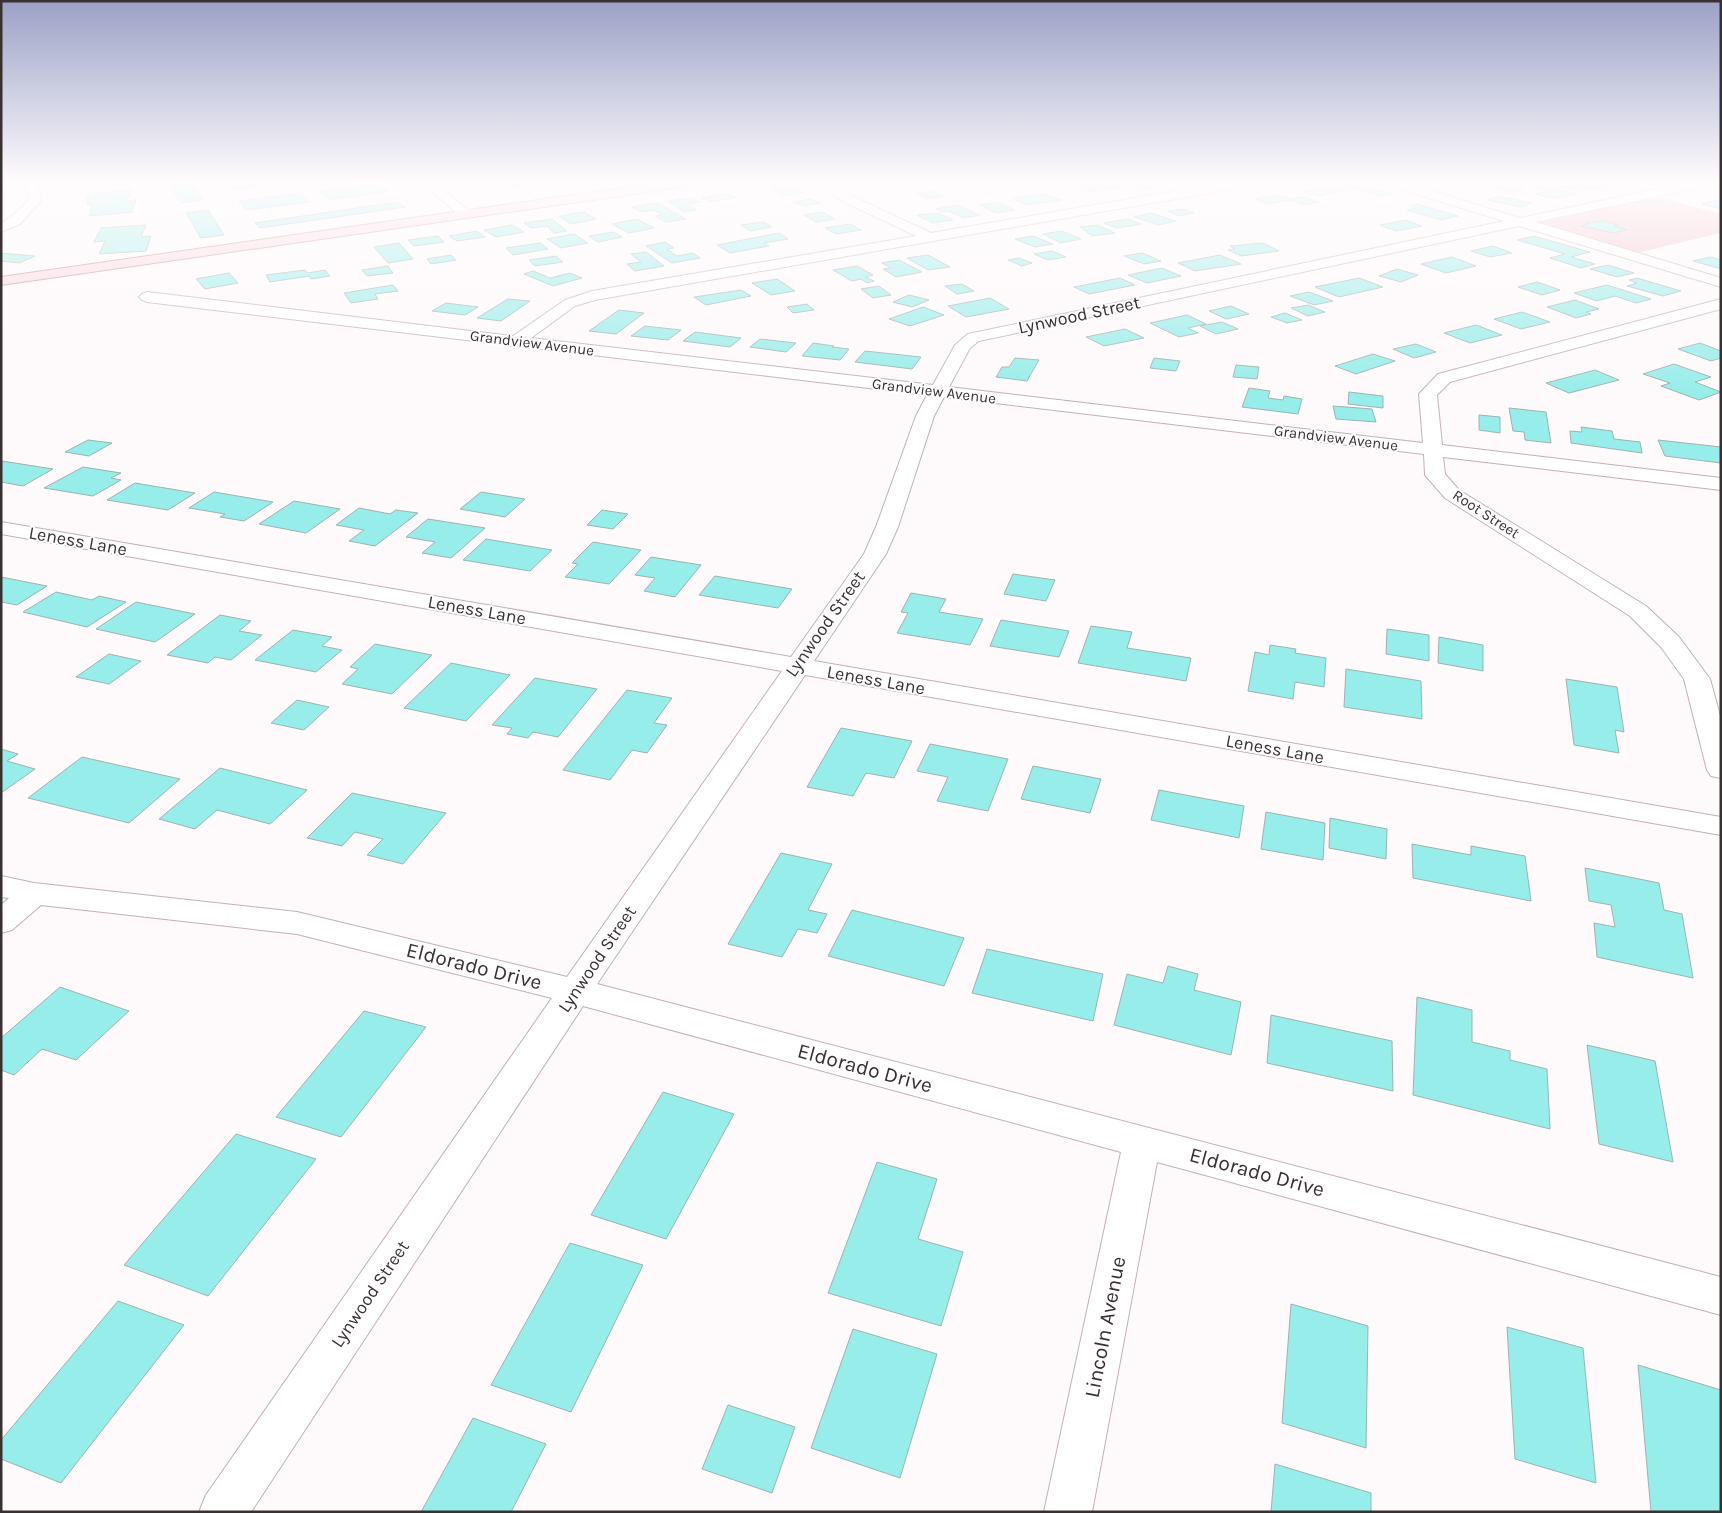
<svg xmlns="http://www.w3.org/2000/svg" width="1722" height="1513" viewBox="0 0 1722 1513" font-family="Karla,sans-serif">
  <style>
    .green { fill: #f1c1ca }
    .building { fill: #97ede9; stroke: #9cb3b2 }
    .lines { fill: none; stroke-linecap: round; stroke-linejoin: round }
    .minor-casing { stroke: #c5afb3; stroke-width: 2 }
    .major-casing { stroke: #b48a92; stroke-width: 2 }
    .minor { fill: #fff; fill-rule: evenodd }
    .major { fill: #fad6dd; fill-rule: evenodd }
    .labels { text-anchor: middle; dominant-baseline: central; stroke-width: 4; stroke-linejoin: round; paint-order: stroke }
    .far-street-label { font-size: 15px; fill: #383031; stroke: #fff }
    .street-label { font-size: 18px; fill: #383031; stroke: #fff }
    .near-street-label { font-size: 21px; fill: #383031; stroke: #fff }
  </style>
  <rect width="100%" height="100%" fill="#fef9fa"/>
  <polygon class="green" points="1656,197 1721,214 1721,233 1636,253 1538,223"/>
  <g class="building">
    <polygon points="168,183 190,183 202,200 181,203"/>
    <polygon points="228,183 289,183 233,190"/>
    <polygon points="378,183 388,191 329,200 319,191"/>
    <polygon points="508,183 548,183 514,188"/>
    <polygon points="1094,183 1114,183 1123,187 1091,192 1076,186"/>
    <polygon points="1128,183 1156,183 1163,185 1144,189"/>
    <polygon points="1345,183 1354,183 1392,194 1381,196 1338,185"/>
    <polygon points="1583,183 1599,183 1609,186 1580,191 1560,186"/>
    <polygon points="1328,185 1345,189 1321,196 1304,192"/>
    <polygon points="1508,185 1524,189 1512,192 1496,187"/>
    <polygon points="788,186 802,193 784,196 770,188"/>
    <polygon points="1548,186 1576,194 1552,198 1535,194 1548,191 1537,188"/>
    <polygon points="131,190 127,201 136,200 132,212 89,216 92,205 87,205 87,194"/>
    <polygon points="933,191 944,196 927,199 917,194"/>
    <polygon points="302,193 309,202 246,210 239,201"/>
    <polygon points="726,193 736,197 712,202 702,198"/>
    <polygon points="1044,194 1062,200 1027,205 1011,198"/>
    <polygon points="1279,195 1292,199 1304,197 1317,202 1304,205 1291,200 1268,204 1255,199"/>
    <polygon points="1499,196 1532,203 1521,207 1488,200"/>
    <polygon points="692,198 700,202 687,204 696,210 684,212 668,201"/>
    <polygon points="810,199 821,203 804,206 793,202"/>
    <polygon points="1721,199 1721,209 1702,204"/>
    <polygon points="398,202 405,207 260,228 255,223"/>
    <polygon points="997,202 1014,210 996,213 980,205"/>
    <polygon points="658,203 686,219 665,222 655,216 662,215 654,210 641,212 632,207"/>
    <polygon points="1417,204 1458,216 1441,220 1407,210 1416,208 1410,206"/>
    <polygon points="957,205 980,215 964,218 949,211 943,212 936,209"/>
    <polygon points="1184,209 1194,213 1178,216 1168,211"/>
    <polygon points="208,210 224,235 201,238 186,213"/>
    <polygon points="584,212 596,219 571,224 559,216"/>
    <polygon points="823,212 835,219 816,222 804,215"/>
    <polygon points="939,213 953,220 933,223 917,215"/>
    <polygon points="1151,213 1176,221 1159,225 1134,217"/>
    <polygon points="552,219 567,231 554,233 547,226 531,228 524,223"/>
    <polygon points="637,219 654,228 629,233 612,224"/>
    <polygon points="1128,219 1141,224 1117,228 1104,223"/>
    <polygon points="1406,220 1422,226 1396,231 1380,225"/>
    <polygon points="1603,221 1618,225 1614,226 1627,230 1613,233 1581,226 1589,224 1585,223"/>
    <polygon points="763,222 772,227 750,231 741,225"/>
    <polygon points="850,224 861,230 836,234 825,228"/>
    <polygon points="146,225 141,237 151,236 146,251 99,254 105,241 94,242 101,228"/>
    <polygon points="512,225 524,232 496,237 484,230"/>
    <polygon points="1098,225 1115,233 1092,236 1080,227"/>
    <polygon points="477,231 485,237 457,241 449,236"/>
    <polygon points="1062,231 1081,239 1061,243 1043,234"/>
    <polygon points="613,232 622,237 598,242 589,236"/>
    <polygon points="779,233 788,239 764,243 769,246 730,253 717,245"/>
    <polygon points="574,234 588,243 561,248 547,239"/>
    <polygon points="438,236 444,242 414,246 408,240"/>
    <polygon points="1033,236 1053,244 1035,247 1015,239"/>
    <polygon points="1534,236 1590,252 1571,257 1595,264 1581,268 1550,258 1565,254 1517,240"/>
    <polygon points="665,242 674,248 667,249 677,256 693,253 700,258 672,263 646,246"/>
    <polygon points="399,243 413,259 388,263 374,247"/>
    <polygon points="540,243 548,249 513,255 506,248"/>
    <polygon points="1263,243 1279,251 1241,256 1228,250 1235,249 1230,246"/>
    <polygon points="1493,246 1512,253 1490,257 1471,251"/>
    <polygon points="1052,251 1066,257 1048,260 1034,254"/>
    <polygon points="646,252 664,266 635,271 627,264 641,262 631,254"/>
    <polygon points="1,253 35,256 19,263 1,261"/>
    <polygon points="1142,253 1161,261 1144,264 1124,256"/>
    <polygon points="451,255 456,260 431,264 427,259"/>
    <polygon points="928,255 950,267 928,270 907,258"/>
    <polygon points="1220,255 1241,264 1195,271 1178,263"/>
    <polygon points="556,256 563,262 535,266 529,260"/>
    <polygon points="1452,257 1476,266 1446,273 1421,264"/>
    <polygon points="1710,257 1721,260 1721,269 1693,261"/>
    <polygon points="1019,258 1032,263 1022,266 1008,260"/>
    <polygon points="899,260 922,272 896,277 883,269 891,268 882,263"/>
    <polygon points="1608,265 1634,273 1617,277 1590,269"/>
    <polygon points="388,266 393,273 367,276 362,270"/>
    <polygon points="857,266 873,275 865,277 874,281 867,283 861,279 852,281 833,270"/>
    <polygon points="1162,268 1181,276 1147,283 1128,275"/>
    <polygon points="1397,269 1418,275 1401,282 1379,276"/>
    <polygon points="305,270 308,273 325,270 330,276 311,279 309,276 270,282 266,275"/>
    <polygon points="533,271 550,278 570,273 582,278 553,286 524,274"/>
    <polygon points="229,273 238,283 205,289 196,279"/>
    <polygon points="1120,278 1135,285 1089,294 1074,287"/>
    <polygon points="1359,278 1383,287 1339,297 1315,287"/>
    <polygon points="1637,278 1681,291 1663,296 1627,286 1637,283 1629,280"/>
    <polygon points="777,279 795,291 771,295 752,283"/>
    <polygon points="1537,282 1560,290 1542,295 1518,287"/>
    <polygon points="962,284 974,291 957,294 945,286"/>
    <polygon points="393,285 398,291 375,294 378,299 351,303 344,293"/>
    <polygon points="1607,285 1651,299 1636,303 1615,296 1597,301 1574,293"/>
    <polygon points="879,286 891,295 873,298 861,289"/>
    <polygon points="741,290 751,296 706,305 694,297"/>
    <polygon points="1309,292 1333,301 1314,305 1290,296"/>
    <polygon points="909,295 929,300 912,307 893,302"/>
    <polygon points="990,298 1009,309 966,317 948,306"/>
    <polygon points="508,299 530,301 501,321 477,318"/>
    <polygon points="1575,300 1599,309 1586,312 1591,314 1576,318 1547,307"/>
    <polygon points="446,303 478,307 465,315 432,311"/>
    <polygon points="807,304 814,310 793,313 787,307"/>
    <polygon points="1308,305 1325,312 1308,316 1291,308"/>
    <polygon points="1231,306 1249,314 1226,319 1209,311"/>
    <polygon points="923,307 944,315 910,326 889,319"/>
    <polygon points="619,310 644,313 616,334 589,331"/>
    <polygon points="1522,312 1550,322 1521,329 1494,319"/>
    <polygon points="1285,313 1302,320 1287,323 1271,317"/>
    <polygon points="1187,315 1206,324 1188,328 1198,333 1179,337 1150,323"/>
    <polygon points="1222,322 1238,329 1216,334 1200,326"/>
    <polygon points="1476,325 1502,335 1470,343 1444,333"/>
    <polygon points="645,326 681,330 668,340 631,336"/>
    <polygon points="1125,329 1144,338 1104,346 1086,337"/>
    <polygon points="695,332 741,338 730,347 683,341"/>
    <polygon points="760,339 796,343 786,352 750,347"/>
    <polygon points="813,343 834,346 832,347 849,349 840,360 802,356"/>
    <polygon points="1700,343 1721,351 1721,358 1711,361 1678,349"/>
    <polygon points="1416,344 1436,352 1414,358 1393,349"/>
    <polygon points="865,351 921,357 912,369 855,362"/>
    <polygon points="1373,354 1395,361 1356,374 1335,366"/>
    <polygon points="1015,358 1039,360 1027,381 996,377 1002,367 1009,367"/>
    <polygon points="1154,358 1180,361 1176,371 1150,368"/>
    <polygon points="1674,364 1711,377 1695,382 1721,392 1699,400 1661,386 1670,383 1643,374"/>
    <polygon points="1236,365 1259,367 1257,379 1233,377"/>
    <polygon points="1595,370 1619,380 1569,393 1546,383"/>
    <polygon points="1249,388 1270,391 1268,398 1283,400 1284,396 1302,399 1298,414 1242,407"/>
    <polygon points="1349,392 1383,396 1383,408 1348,404"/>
    <polygon points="1333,406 1372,409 1376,422 1336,419"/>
    <polygon points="1509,408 1546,412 1551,443 1525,440 1524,432 1513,431"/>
    <polygon points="1479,415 1500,417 1500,433 1479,430"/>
    <polygon points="1581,427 1612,431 1614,439 1640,442 1642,453 1571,443 1570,431 1582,432"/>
    <polygon points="88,440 112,443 89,456 65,452"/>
    <polygon points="1658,440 1721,447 1721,463 1665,456"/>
    <polygon points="2,461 53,469 23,486 1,482"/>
    <polygon points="83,467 121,473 111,478 121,480 93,496 44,488"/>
    <polygon points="135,483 195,493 168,510 107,500"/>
    <polygon points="214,492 273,502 244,521 220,517 225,514 189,508"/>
    <polygon points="481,492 525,499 505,517 460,509"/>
    <polygon points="294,501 340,509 306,533 259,524"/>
    <polygon points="359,508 390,514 396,510 418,513 375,546 349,541 364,530 336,525"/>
    <polygon points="602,510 628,514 613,529 587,525"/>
    <polygon points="428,519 485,528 451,558 422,553 435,542 406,537"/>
    <polygon points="486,539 552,550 530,571 463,560"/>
    <polygon points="593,542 641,550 609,584 565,577 578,564 572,563"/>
    <polygon points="651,557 701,565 675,597 644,591 655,578 635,575"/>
    <polygon points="1013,574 1055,580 1046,601 1004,594"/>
    <polygon points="715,576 792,589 778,608 699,595"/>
    <polygon points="1,577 47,586 17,605 1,602"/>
    <polygon points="56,592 92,600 99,596 126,602 87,627 23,612"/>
    <polygon points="911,593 946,599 939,612 983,619 970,645 897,633 908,613 901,612"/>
    <polygon points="136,602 195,614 155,642 96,629"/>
    <polygon points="220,615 251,621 239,631 262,635 231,660 215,657 208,663 167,655"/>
    <polygon points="1001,620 1069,631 1059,657 990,646"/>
    <polygon points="1091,626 1132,632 1127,648 1191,658 1186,681 1078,663"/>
    <polygon points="1387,629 1429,635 1429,661 1386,654"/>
    <polygon points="293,630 332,637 322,646 342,650 316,672 255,660"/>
    <polygon points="1439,637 1483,645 1483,671 1438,663"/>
    <polygon points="375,644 432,655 392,694 342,684 358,669 350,667"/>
    <polygon points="1270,645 1296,649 1295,653 1326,658 1324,687 1295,682 1293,699 1248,691 1255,652 1269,655"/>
    <polygon points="109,654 141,661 109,684 76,677"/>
    <polygon points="451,663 510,675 466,721 404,708"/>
    <polygon points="1346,669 1421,681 1422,719 1344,707"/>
    <polygon points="535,678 597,689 558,737 533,732 528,738 507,734 512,728 492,725"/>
    <polygon points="1566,679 1617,687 1624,732 1615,730 1619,753 1574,745"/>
    <polygon points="627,690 672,698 654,723 667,725 647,753 632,750 610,780 563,770"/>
    <polygon points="297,700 329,707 304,730 271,723"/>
    <polygon points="841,728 912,741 894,778 866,773 853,796 807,787"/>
    <polygon points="930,744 1008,759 988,811 937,801 948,777 917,771"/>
    <polygon points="1,749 18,754 7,761 35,769 1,793"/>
    <polygon points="82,757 180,779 129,823 28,798"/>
    <polygon points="1033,766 1101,779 1090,813 1021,799"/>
    <polygon points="220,768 307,790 270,824 217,810 195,829 159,819"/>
    <polygon points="1159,790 1244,806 1239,838 1151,820"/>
    <polygon points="352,793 446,813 403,864 367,855 383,839 355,832 342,846 307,838"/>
    <polygon points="1266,812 1325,823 1323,860 1261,849"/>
    <polygon points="1330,818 1387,829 1386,859 1329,848"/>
    <polygon points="1412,844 1471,855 1471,846 1525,856 1531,901 1413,878"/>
    <polygon points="781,853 832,864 808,910 827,914 817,933 798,929 782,957 728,944"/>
    <polygon points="1585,868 1659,883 1664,910 1682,914 1693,978 1597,957 1594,923 1615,927 1611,905 1589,901"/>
    <polygon points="852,910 964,938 944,986 828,956"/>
    <polygon points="987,949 1103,974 1093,1021 972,993"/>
    <polygon points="1168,966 1198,974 1194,990 1241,1002 1231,1055 1114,1025 1127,974 1163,983"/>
    <polygon points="60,987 129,1011 76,1060 42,1049 14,1075 1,1070 1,1038"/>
    <polygon points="1417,997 1472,1010 1472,1042 1510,1051 1510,1060 1547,1069 1550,1129 1413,1095"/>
    <polygon points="364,1011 426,1027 341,1137 276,1117"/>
    <polygon points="1271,1015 1392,1041 1393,1091 1267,1063"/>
    <polygon points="1587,1045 1655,1061 1673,1162 1599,1144"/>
    <polygon points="663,1092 734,1114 666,1239 591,1215"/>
    <polygon points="236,1134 316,1159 208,1296 124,1265"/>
    <polygon points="877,1162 937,1179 918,1239 963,1252 941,1326 828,1293"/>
    <polygon points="570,1243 643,1265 571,1412 491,1385"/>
    <polygon points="118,1301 184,1325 61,1483 1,1459 1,1440"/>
    <polygon points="1291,1304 1368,1326 1366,1448 1282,1423"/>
    <polygon points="1507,1327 1583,1348 1596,1483 1515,1459"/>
    <polygon points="853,1329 937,1354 900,1478 811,1448"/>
    <polygon points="1638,1365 1721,1390 1721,1512 1651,1512"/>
    <polygon points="728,1405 795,1427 772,1493 702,1469"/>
    <polygon points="473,1418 546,1444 511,1512 421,1512"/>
    <polygon points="1275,1464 1371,1493 1371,1512 1271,1512"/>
  </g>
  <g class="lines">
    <g class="minor-casing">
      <g id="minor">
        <polygon points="26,183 38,183 41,201 20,224 1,232 1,223 10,218 29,200"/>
        <polygon points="423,183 436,183 472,214 466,218 461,217"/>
        <polygon points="814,183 829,183 854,197 931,233 1222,183 1250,183 1244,187 595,300 575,306 531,338 933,385 955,345 968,334 1504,221 1389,186 1387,183 1406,183 1520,218 1685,183 1709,183 1703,187 1536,222 1721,278 1721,287 1519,226 979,341 970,348 949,387 1423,443 1419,394 1438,374 1721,299 1721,309 1450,382 1437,395 1442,445 1721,478 1721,490 1443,457 1445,474 1459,490 1646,606 1679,637 1710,679 1721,719 1721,778 1711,776 1707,770 1684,679 1661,647 1630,616 1445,498 1425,475 1424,454 944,397 934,416 898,527 886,554 814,661 1721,817 1721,835 805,675 597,984 1721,1277 1721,1315 1157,1162 1092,1512 1044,1512 1121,1152 583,1006 251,1512 199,1512 206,1495 552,998 297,934 41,905 12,930 1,933 1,905 9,898 1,897 1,876 34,883 297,912 567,977 782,671 1,534 1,522 791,657 864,554 876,527 916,416 927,395 147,302 142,300 139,297 142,294 147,292 513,336 565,300 592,291 916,236 846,203"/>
      </g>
    </g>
    <g class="major-casing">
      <polygon id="major" points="657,183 689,183 683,187 1,285 1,277"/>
    </g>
    <use href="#minor" class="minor"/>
    <use href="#major" class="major"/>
  </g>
  <linearGradient id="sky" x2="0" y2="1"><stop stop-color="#9ba1c6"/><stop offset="0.46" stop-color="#fffcfd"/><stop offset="1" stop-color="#fffcfd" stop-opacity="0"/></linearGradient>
  <rect width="1722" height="395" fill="url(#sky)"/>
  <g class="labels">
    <g class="far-street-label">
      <text transform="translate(532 343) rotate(7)">Grandview Avenue</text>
      <text transform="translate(934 391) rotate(7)">Grandview Avenue</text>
      <text transform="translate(1336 438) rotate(7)">Grandview Avenue</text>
      <text transform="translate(1486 514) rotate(33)">Root Street</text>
    </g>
    <g class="street-label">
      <text transform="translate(1079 315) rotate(-12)">Lynwood Street</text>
      <text transform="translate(78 541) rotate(10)">Leness Lane</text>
      <text transform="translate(477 610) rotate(10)">Leness Lane</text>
      <text transform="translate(825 624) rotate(-55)">Lynwood Street</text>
      <text transform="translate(876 680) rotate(10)">Leness Lane</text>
      <text transform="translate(1275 749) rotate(10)">Leness Lane</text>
      <text transform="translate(597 959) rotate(-56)">Lynwood Street</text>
      <text transform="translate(370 1294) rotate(-56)">Lynwood Street</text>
    </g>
    <g class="near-street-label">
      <text transform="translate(474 966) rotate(14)">Eldorado Drive</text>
      <text transform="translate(865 1068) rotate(15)">Eldorado Drive</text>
      <text transform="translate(1257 1172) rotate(15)">Eldorado Drive</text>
      <text transform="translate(1105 1327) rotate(-79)">Lincoln Avenue</text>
    </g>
  </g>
  <rect width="1722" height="1513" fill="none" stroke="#383031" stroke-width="5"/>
</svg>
